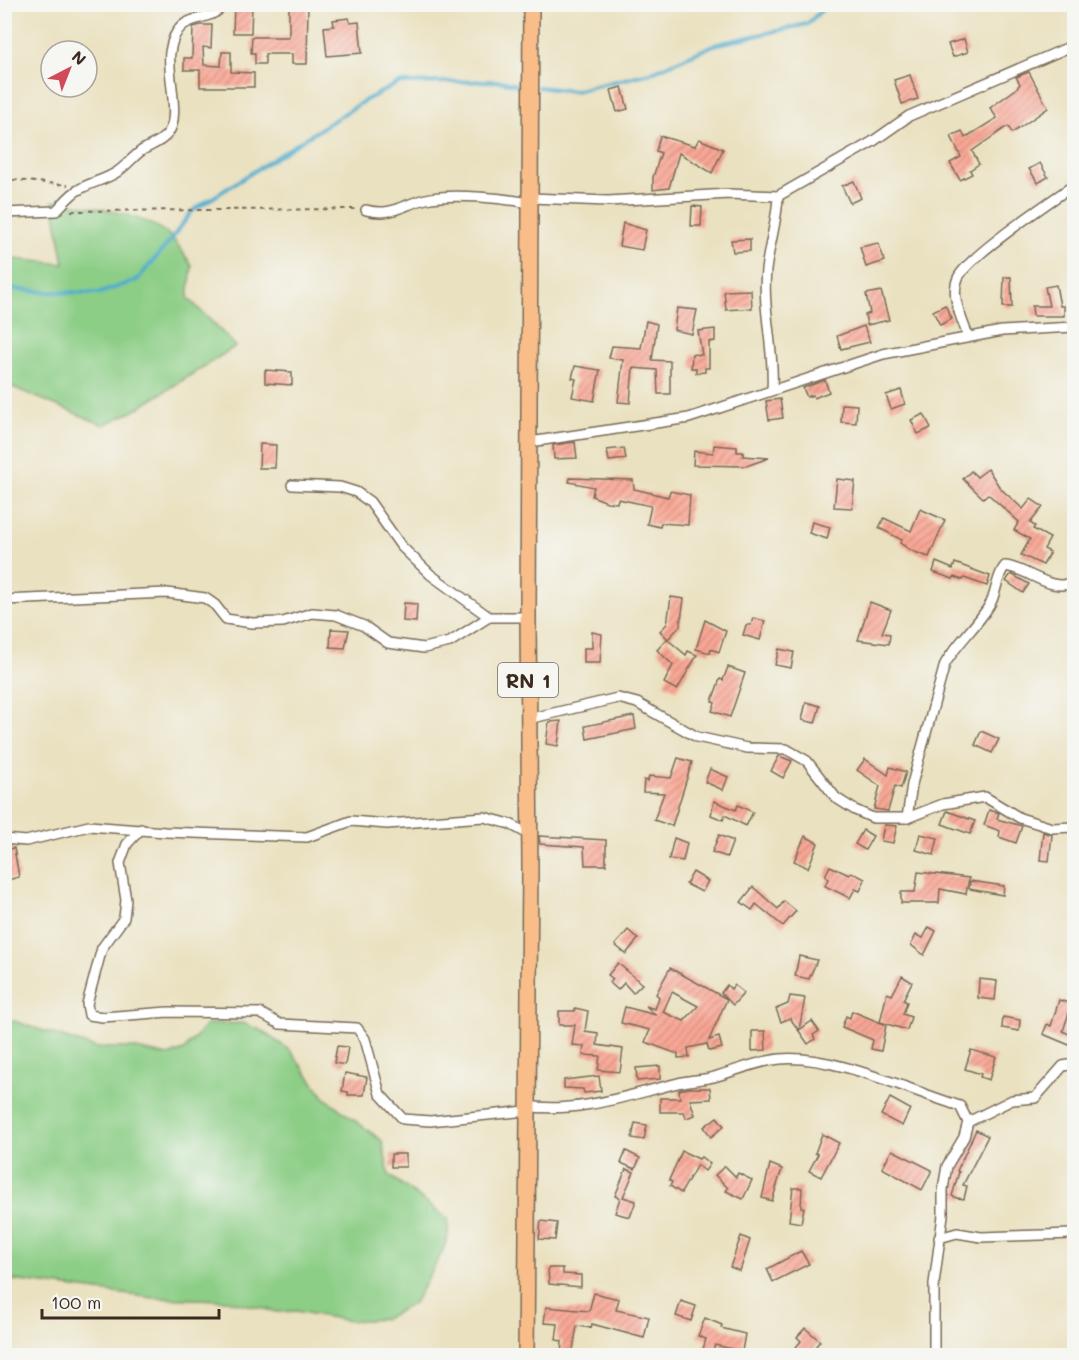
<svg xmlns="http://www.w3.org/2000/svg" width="1079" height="1360" viewBox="0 0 1079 1360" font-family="Mali,sans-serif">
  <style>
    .grass { fill: #8cce86; stroke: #647c52; stroke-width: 1.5 }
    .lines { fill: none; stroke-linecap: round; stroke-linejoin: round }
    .stream { stroke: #4eaccc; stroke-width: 4 }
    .building { fill: url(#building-hatch); fill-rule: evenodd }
    .street-casing { stroke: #786a57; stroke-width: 12 }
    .primary-casing { stroke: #786a57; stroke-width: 18 }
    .path { stroke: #786a57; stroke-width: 2; stroke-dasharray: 4.5 4.5; stroke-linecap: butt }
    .street { stroke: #fff; stroke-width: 9 }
    .primary { stroke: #f8bd89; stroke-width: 15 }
    .labels { text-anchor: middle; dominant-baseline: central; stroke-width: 4.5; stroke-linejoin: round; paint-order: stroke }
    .shield { fill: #f6f6f2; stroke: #73675e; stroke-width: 1.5 }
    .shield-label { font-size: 20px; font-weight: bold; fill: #3b2a1e }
  </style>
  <defs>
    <pattern id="building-hatch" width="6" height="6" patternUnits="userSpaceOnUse" patternTransform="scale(1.5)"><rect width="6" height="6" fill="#faa795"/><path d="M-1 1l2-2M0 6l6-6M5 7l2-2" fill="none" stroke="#cc8879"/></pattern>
  </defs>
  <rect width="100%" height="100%" fill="#f6f6f2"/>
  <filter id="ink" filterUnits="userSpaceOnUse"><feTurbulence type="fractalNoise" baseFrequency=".0167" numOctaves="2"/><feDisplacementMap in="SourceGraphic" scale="12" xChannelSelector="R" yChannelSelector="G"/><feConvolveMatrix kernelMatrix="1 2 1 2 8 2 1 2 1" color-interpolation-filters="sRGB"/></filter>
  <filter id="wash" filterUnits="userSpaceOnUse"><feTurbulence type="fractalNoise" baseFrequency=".008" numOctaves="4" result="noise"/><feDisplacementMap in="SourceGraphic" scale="24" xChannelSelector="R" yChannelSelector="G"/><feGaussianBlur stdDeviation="1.35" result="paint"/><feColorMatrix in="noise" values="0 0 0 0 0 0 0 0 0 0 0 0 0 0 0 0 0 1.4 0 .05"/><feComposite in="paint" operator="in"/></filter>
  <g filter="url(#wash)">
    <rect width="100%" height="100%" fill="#eae1c0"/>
    <g class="grass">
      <path d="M 53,201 C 85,205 151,214 173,239 C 180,247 186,257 192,266 L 188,298 L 236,346 L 134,411 L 103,425 L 5,384 L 5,258 L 64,264 Z"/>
      <polygon points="5,1018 96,1048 132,1048 168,1056 184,1050 207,1024 243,1023 260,1030 290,1050 324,1097 382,1141 389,1175 448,1219 448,1236 442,1253 414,1303 384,1319 350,1321 296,1311 278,1312 226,1300 154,1298 5,1279"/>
    </g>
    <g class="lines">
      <g class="stream">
        <polyline points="538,87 574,91 650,73 714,45 807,24 828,4"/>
        <polyline points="4,288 45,292 100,293 137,280 171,240 192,211 364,101 399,83 500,81 522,86"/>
      </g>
    </g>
    <g id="blocks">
      <g class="building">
        <polygon points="234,4 252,4 251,33 233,33"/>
        <polygon points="289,4 308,4 307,64 292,64 292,54 265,54 265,64 255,64 255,53 251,53 252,37 289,37"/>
        <polygon points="349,18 350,23 359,22 362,53 327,56 324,27 334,26 333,20"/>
        <polygon points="201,25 212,25 211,48 203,47 204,65 221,66 222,52 231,52 231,72 254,73 254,87 200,87 200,70 184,70 184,58 192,58 193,27"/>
        <polygon points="964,39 968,52 953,57 948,44"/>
        <polygon points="1029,72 1048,108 1012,133 1008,126 972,151 979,164 970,170 972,174 960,180 950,163 961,157 951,136 962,131 965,138 997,118 990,108 1016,89 1020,84 1016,77"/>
        <polygon points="910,75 918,99 902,104 894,80"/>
        <polygon points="622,87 628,109 617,112 611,90"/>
        <polygon points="660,136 695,146 699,139 723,149 712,173 679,153 669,188 653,190 653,177 661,153 656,151"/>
        <polygon points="1040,163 1048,177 1038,183 1029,169"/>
        <polygon points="854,181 861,198 850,203 842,186"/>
        <polygon points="692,206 702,207 701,226 691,226"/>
        <polygon points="623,223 646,230 642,250 619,246"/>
        <polygon points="750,239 750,251 733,252 731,240"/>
        <polygon points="878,243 885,261 866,267 860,247"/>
        <polygon points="1004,277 1011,277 1012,307 1003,307"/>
        <polygon points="1056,285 1060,306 1064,306 1064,316 1033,316 1032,306 1049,306 1045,287"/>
        <polygon points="751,290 752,308 726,310 724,291"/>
        <polygon points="881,291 889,320 867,325 865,315 870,313 866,294"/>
        <polygon points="945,305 952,319 940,325 933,311"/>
        <polygon points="677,308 697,310 692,334 674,330"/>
        <polygon points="646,321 657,324 652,360 670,361 670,394 658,394 657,370 633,368 630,403 618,402 623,360 609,358 612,346 641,348"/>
        <polygon points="864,326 870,342 841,349 837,336"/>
        <polygon points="715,329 715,341 709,342 709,368 705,368 705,372 696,373 696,368 691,368 692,354 702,355 698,331"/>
        <polygon points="575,366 600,370 594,401 572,397 576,379 572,378"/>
        <polygon points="265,370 292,372 292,385 265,383"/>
        <polygon points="825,380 829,392 814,398 813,395 807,397 803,388"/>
        <polygon points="901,390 905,404 891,409 886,395"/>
        <polygon points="780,399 783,418 769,420 766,401"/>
        <polygon points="842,404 857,405 856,423 841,422"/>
        <polygon points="924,414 931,428 918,434 911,420"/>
        <polygon points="575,442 577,458 554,459 553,445"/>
        <polygon points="260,444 276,445 275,468 259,468"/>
        <polygon points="714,445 737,447 737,452 743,452 743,456 769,458 746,466 693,465 694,451 713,453"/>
        <polygon points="624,448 626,459 609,461 607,450"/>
        <polygon points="988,469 1000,488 1023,509 1031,499 1043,507 1030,523 1035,526 1033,529 1050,538 1044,549 1050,552 1043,565 1021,555 1030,539 1014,530 1019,522 988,494 983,498 963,479 971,471 977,477"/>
        <polygon points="570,478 633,480 634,489 668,497 670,491 690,495 688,525 661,523 660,527 647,524 651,506 618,499 617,503 607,502 592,496 594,487 569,482"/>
        <polygon points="837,479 855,481 852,508 834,507"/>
        <polygon points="920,509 945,520 929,557 912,551 900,543 902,540 879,528 884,518 911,531"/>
        <polygon points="812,522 830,527 827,539 809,533"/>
        <polygon points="936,562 953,569 955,563 990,576 987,586 964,578 963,580 954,577 953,579 933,572"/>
        <polygon points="1011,574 1029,584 1023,593 1006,581"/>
        <polygon points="671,597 684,599 680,626 668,639 660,631 667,624"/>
        <polygon points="870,602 891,610 882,633 890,634 889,644 858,640"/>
        <polygon points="404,603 417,604 416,622 403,621"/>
        <polygon points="753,618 765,621 760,640 743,635 746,625 751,625"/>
        <polygon points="705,620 726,631 719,652 711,649 710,653 696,649"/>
        <polygon points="331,629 349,630 345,648 330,647"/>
        <polygon points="592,632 602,634 600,663 584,663 584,648 592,648"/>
        <polygon points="667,639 686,655 688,651 697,655 677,690 664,683 673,665 657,650"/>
        <polygon points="779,649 794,652 791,668 775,665"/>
        <polygon points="728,667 745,673 730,717 712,711 715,703 712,701 720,679 723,680"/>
        <polygon points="806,702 820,706 815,723 802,720"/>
        <polygon points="634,716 636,729 587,739 585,726"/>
        <polygon points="561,721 558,746 546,744 549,722"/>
        <polygon points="981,731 999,739 992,753 975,745"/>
        <polygon points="779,756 792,761 783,778 771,771"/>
        <polygon points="678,758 692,762 672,826 654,820 664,793 643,792 644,780 648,781 649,776 671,778"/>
        <polygon points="865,759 888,775 890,767 906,772 901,788 895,786 888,811 874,809 880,786 857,770"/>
        <polygon points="710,769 728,777 723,790 705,782"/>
        <polygon points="714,801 736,810 738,805 753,812 746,826 725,815 723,820 711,815"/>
        <polygon points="989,810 999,813 997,819 1022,826 1016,843 999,837 1000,831 984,825"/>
        <polygon points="947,811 975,821 970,834 942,824"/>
        <polygon points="884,825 897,826 893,843 881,841"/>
        <polygon points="863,830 873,836 865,850 855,844"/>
        <polygon points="1043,832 1052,835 1049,861 1040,860"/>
        <polygon points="920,834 938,838 934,855 916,850"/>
        <polygon points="719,835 733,841 727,857 712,852"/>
        <polygon points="539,836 606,840 606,865 585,865 584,847 540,844"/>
        <polygon points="805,836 818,843 808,868 794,861"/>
        <polygon points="674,838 687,843 683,861 669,859"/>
        <polygon points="14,848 19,877 4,881 4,850"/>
        <polygon points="830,866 849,875 851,872 865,879 860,891 855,889 850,898 825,886 828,879 825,876"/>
        <polygon points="693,872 708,881 702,892 686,884"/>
        <polygon points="918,872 969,878 966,894 940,889 939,903 901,903 901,892 915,892"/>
        <polygon points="970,881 1004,886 1003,895 969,889"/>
        <polygon points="753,887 778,909 784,901 796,911 783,926 756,904 752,910 741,902"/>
        <polygon points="929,927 936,931 924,955 911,945 916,935 923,938"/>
        <polygon points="628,930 638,939 626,954 615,945"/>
        <polygon points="799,956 817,960 809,979 795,976"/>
        <polygon points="618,963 642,984 633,993 624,983 618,990 610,983 613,979 608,975"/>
        <path d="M 670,968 L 727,999 L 709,1040 L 719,1037 L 722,1048 L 709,1051 L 707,1044 L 688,1048 L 689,1057 L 678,1058 L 678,1054 L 645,1042 L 650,1030 L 621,1023 L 625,1007 L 656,1015 L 646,1006 L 655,1009 L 659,997 L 656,994 ZM 672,992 L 698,1006 L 684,1021 L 663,1012 Z"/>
        <polygon points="902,976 912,982 903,1000 907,1002 903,1014 911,1017 907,1030 880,1022 887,993 892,995"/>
        <polygon points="979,979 997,981 995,1000 978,998"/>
        <polygon points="727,985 731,989 734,985 744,993 733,1005 721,993"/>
        <polygon points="790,996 805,998 799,1030 812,1021 819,1031 813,1035 815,1039 808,1044 790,1018 781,1022 776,1009 788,1004"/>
        <polygon points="1059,1000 1072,1004 1063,1031 1074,1037 1074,1047 1043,1034 1047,1024 1051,1026"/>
        <polygon points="575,1008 588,1011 585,1031 598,1033 597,1045 623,1049 620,1072 598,1070 600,1056 583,1055 584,1046 572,1045 575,1025 559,1025 559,1011 575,1011"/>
        <polygon points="852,1011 886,1025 881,1051 871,1049 873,1040 842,1027 846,1016 850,1018"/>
        <polygon points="1003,1017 1020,1020 1019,1031 1002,1028"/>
        <polygon points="752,1031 765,1031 766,1050 752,1051"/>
        <polygon points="337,1046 348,1047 345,1065 334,1063"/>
        <polygon points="971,1050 996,1057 989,1080 980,1077 981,1074 965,1069"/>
        <polygon points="660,1066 660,1079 637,1081 636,1068"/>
        <polygon points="345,1073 367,1077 364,1095 348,1095 348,1092 342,1091"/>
        <polygon points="599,1076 601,1091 584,1093 583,1089 564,1088 564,1080"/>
        <polygon points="689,1088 710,1088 711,1099 690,1100 695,1115 686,1118 684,1112 660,1112 660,1098 680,1098 679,1090"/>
        <polygon points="890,1098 910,1109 902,1126 881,1115"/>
        <polygon points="717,1117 724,1126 711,1137 704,1127"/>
        <polygon points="635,1123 647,1125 644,1140 632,1138"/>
        <polygon points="976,1130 988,1136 963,1185 967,1186 964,1199 957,1198 952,1196 959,1172 957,1171"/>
        <polygon points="822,1134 839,1143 821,1177 809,1171 818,1154 815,1153"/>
        <polygon points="892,1150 932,1170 922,1190 882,1168"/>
        <polygon points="626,1151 640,1158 635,1169 621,1163"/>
        <polygon points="682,1151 699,1159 701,1157 710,1164 705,1171 697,1165 681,1193 670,1186 672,1182 669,1180"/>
        <rect x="391" y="1154" width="15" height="13"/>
        <polygon points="770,1164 782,1169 772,1201 762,1198"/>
        <polygon points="725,1166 736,1177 738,1173 752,1180 743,1199 726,1191 728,1188 715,1175"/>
        <polygon points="626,1169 634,1172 623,1197 636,1201 630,1217 615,1213 620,1198 615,1196"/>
        <polygon points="793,1188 802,1188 801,1207 804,1208 801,1223 789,1221"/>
        <polygon points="541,1221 557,1223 555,1240 539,1239"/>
        <polygon points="741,1236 750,1240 740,1271 730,1267"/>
        <polygon points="801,1251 809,1264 773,1282 767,1269"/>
        <polygon points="548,1268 563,1268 563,1274 581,1275 581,1287 549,1284"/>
        <polygon points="594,1293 619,1299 616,1310 649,1317 644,1338 592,1324 591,1328 577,1326 572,1356 561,1356 562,1341 556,1340 558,1324 544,1323 546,1307 589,1311"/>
        <polygon points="681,1301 696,1306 691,1321 676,1316"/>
        <polygon points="705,1318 722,1325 721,1328 745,1334 742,1351 715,1345 711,1356 701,1356 706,1339 698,1336"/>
        <polygon points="805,1328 820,1341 808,1356 796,1347 801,1341 797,1337"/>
      </g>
    </g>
  </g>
  <g filter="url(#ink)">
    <use href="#blocks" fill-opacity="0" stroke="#786a57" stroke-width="1.5"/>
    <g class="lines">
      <g class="street-casing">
        <g id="street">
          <polyline points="530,198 608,201 729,194 778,196 872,142 909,116 1074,45"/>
          <path d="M 366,210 C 392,217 403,204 426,199 C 452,193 503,198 529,203"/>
          <path d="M 4,213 L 56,211 C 63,204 71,193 80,189 C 92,182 105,180 117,172 C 126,166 133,157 141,151 C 150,145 162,142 168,133 C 181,117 167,75 170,52 C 177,7 208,27 224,4"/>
          <path d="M 968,336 C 962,319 950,296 958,278 C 968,256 1051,201 1074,185"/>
          <path d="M 772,390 C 775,351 762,310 766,270 C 769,245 777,222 778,196"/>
          <polyline points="530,442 689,418 883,354 1002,331 1074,327"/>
          <polyline points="292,485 340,487 356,492 370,502 401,546 431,575 489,617 528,617"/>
          <polyline points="4,600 167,593 205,598 215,605 226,619 252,623 283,622 312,613 336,615 364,626 388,643 424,648 450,642 489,617"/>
          <path d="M 528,719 L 618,698 L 637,703 L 697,737 L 747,748 L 786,749 L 807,761 L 836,798 L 855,810 L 873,818 L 907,818 L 912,784 L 945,664 C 957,643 976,627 989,606 C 997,594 996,576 1005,566 C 1027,568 1054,595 1074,581"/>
          <polyline points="907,818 943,804 985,797 1020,818 1052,828 1074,827"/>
          <polyline points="141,829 127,844 120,863 126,900 124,918 102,948 87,1004 89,1015 103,1017 168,1012 260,1013 280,1024 357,1028 365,1039 380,1094 403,1119 430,1121 526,1111"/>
          <polyline points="4,839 26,841 89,826 165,832 307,837 351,821 387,824 484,817 510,824 530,835"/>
          <path d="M 526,1106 C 577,1114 629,1095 678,1083 C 690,1080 702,1080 714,1077 C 736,1071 757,1061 780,1059 C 832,1054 908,1090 960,1106 L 968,1122 L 964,1137 L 947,1166 L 943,1189 L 943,1215 L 934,1284 L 934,1356"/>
          <polyline points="968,1122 1012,1100 1035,1098 1063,1066 1074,1064"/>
          <polyline points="939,1238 957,1233 981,1237 1074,1234"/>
        </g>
      </g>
      <g class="primary-casing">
        <polyline id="primary" points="526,1356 530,869 528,617 531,4"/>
      </g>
      <g class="path">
        <polyline points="4,179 68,185"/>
        <polyline points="71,211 356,209"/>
      </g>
      <use href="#street" class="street"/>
      <use href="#primary" class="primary"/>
    </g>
  </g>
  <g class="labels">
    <rect class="shield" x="498" y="663" width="60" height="34" rx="4.5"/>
    <g class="shield-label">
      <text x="528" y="680">RN 1</text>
    </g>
  </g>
  <rect width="1079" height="1360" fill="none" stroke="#f6f6f2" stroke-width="24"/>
  <g transform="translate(69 69) rotate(42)"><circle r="28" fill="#f6f6f2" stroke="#aba49d" stroke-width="1.5"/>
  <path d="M0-4.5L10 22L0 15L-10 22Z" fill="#d1495b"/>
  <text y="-9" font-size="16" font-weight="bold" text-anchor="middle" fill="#3b2a1e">N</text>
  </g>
  <path d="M42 1309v9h177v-9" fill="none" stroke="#3b2a1e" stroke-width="3"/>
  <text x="51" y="1309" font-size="18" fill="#3b2a1e" stroke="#f6f6f2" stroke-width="4.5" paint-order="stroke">100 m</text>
</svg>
